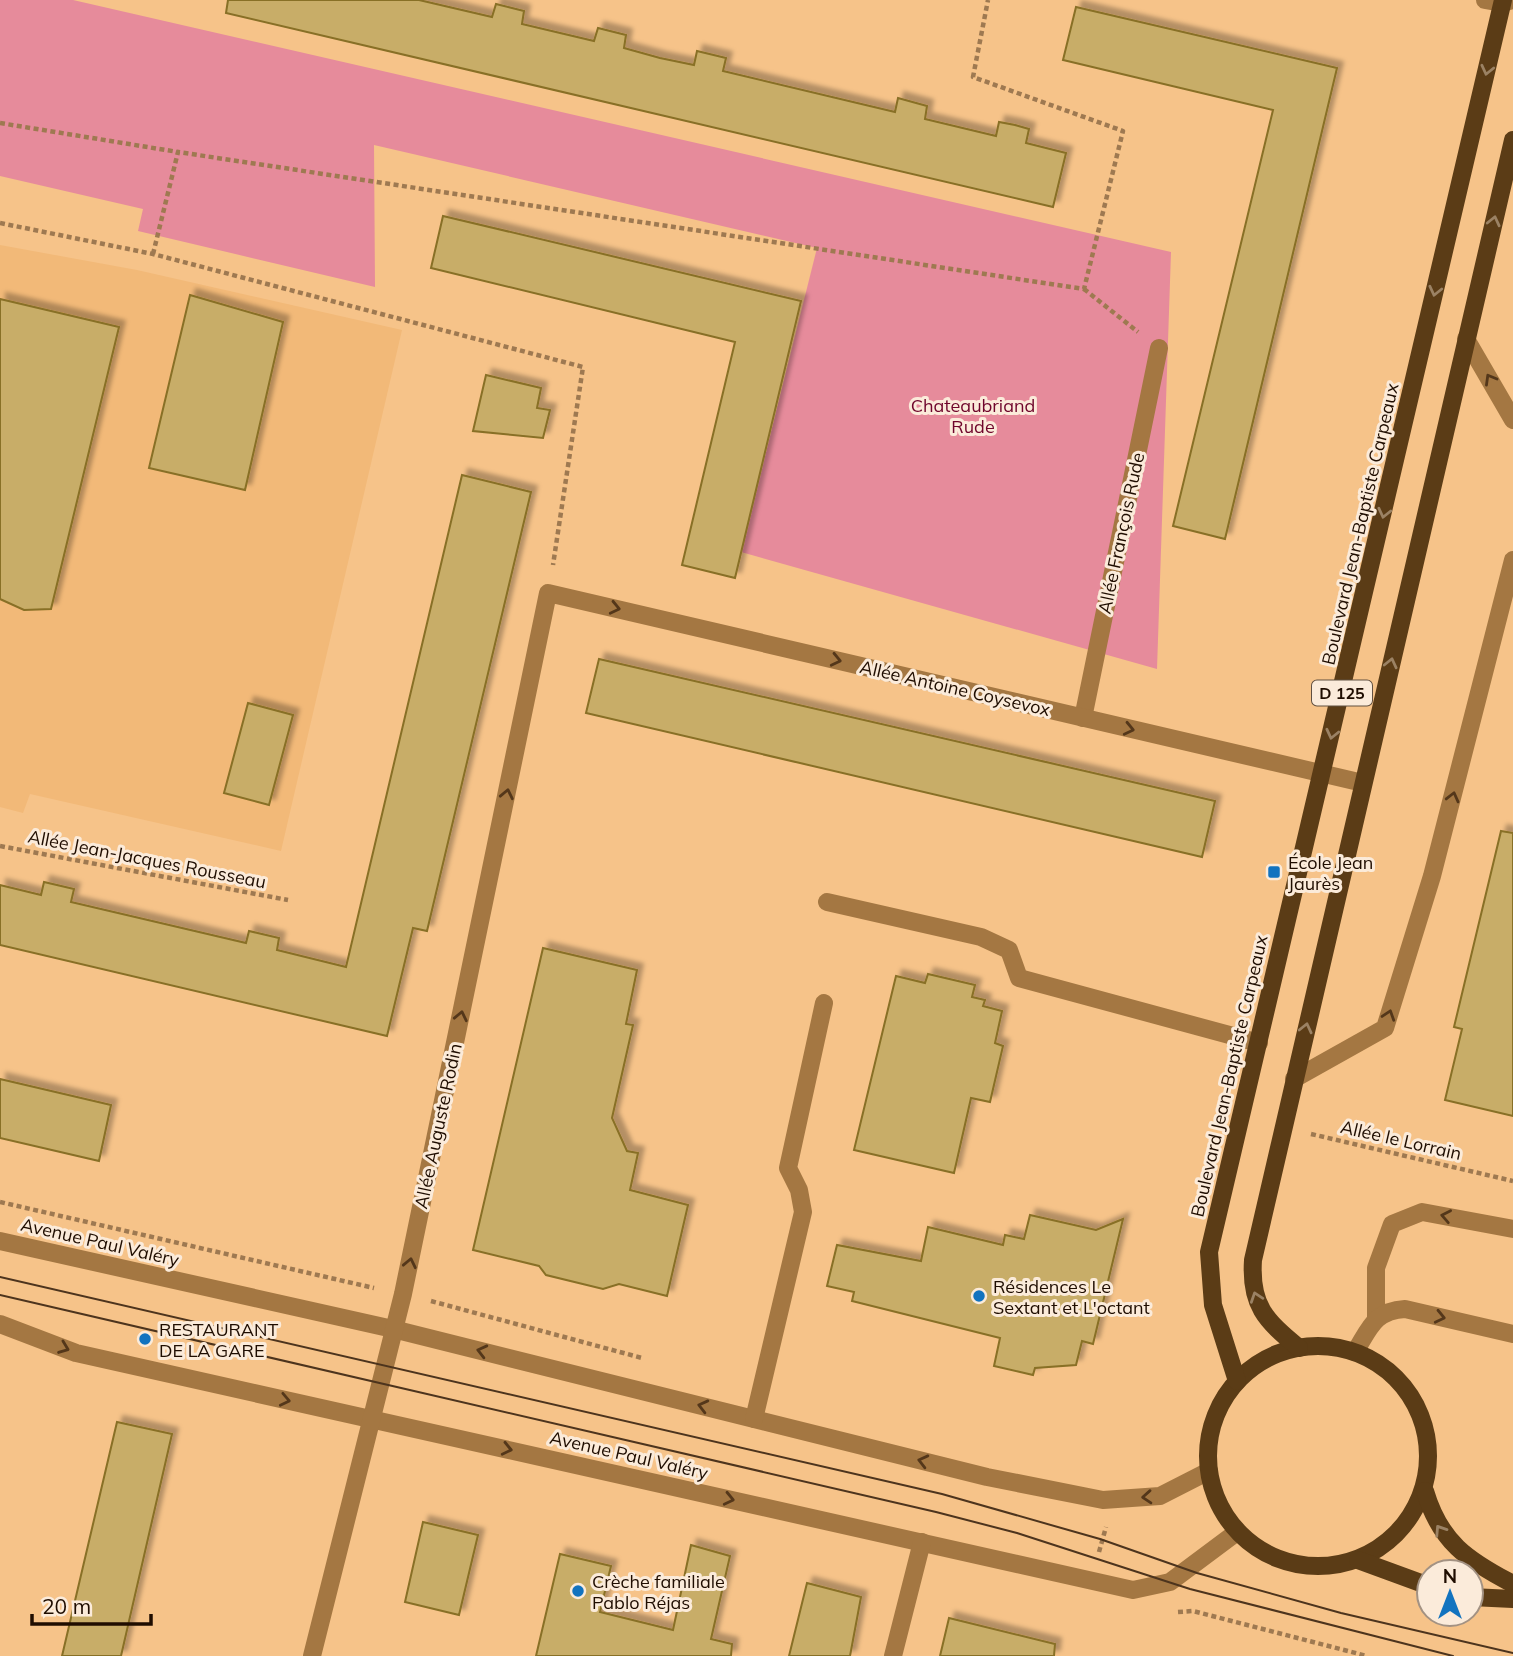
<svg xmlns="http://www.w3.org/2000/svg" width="1513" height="1656" viewBox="0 0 1513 1656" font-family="Mulish,sans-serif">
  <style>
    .built { fill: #f2b978 }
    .green { fill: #e68b9b }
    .building { fill: #c8ad67; stroke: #886f26; stroke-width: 2; filter: url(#shadow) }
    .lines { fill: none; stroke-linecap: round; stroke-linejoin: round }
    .path { stroke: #9e7951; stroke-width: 4.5; stroke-dasharray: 5 3.5; stroke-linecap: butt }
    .minor { stroke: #a47742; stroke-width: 18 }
    .major { stroke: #5b3c16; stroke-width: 18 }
    .tram { stroke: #4d341d; stroke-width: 2 }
    .oneway { stroke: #9b8264 }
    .oneway2 { stroke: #54371a }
    .poi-dot { fill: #1273bf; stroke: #fbebda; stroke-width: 2.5 }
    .labels { text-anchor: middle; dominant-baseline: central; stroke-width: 6; stroke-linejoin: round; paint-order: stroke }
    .shield { fill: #fbebda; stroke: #615041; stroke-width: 2 }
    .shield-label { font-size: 16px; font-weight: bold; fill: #1f0d00 }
    .park-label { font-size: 18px; fill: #6f052b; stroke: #fbebda }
    .street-label { font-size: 18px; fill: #1f0d00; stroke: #fbebda }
    .poi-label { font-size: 18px; fill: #1f0d00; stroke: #fbebda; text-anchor: start }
  </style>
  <defs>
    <filter id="shadow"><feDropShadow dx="6" dy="-6" stdDeviation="2" flood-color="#0004"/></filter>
  </defs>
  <rect width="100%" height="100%" fill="#f6c389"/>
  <polygon class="built" points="0,245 137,270 402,330 281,851 30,794 23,813 0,807"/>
  <polygon class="green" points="0,0 73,0 1171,252 1157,669 741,552 817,248 374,145 375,287 138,231 143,209 0,176"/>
  <g class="building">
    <polygon points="228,0 419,0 492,17 496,4 524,11 522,24 594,41 598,28 626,35 624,48 660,58 694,65 697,51 726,58 723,71 895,112 898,98 927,106 925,119 996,136 999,122 1015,125 1029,129 1026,143 1066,153 1053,207 226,13"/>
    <polygon points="1076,7 1337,68 1225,539 1173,526 1273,110 1063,60"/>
    <polygon points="443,216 801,301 735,578 682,565 735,342 431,268"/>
    <polygon points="190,295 283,322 245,490 149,468"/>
    <polygon points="0,299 119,327 51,609 24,610 0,599"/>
    <polygon points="486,375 541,388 537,408 550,410 543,438 473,431"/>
    <polygon points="462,475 531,492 427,931 413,928 387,1036 0,945 0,885 41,895 44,882 74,889 71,902 246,943 249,931 279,938 277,950 346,967"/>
    <polygon points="599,659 1215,801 1202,857 586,713"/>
    <polygon points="248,703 293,715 269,805 224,793"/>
    <polygon points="1501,831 1513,833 1513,1116 1445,1100 1462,1029 1454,1027"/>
    <polygon points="543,948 637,970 626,1024 633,1025 612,1118 627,1151 638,1153 630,1190 688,1205 667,1296 619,1284 603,1289 546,1275 539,1266 473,1250"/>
    <polygon points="928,974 975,985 972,997 985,1000 983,1006 1002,1011 995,1043 1003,1046 990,1102 971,1098 954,1173 854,1150 896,976 925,983"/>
    <polygon points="0,1079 111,1105 99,1161 0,1138"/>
    <polygon points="1030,1215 1096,1230 1123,1219 1093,1344 1082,1341 1076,1365 1035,1368 1033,1375 994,1366 1000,1338 852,1301 854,1292 827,1286 837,1245 921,1261 928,1227 1003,1245 1005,1235 1024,1239"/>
    <polygon points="117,1422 172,1434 121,1656 62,1656"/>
    <polygon points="423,1522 478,1535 459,1615 405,1602"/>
    <polygon points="691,1545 730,1556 711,1639 732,1644 731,1656 536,1656 560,1554 611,1566 600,1612 673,1630"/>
    <polygon points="807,1583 861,1597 850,1656 789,1656"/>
    <polygon points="949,1618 1055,1644 1054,1656 940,1656"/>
  </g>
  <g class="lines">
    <g class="path">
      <polyline points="0,123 178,152"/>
      <polyline points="0,223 153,254 583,367 553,565"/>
      <polyline points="153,254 178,152 1084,289 1123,131 973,77 988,0"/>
      <polyline points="1084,289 1138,332"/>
      <polyline points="0,846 288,900"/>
      <polyline points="1311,1134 1513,1181"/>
      <polyline points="0,1202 374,1288"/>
      <polyline points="431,1301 642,1358"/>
      <polyline points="1099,1552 1106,1527"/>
      <polyline points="1178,1612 1193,1611 1367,1656"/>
    </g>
    <g class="minor">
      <polyline points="1485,0 1502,3 1513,0"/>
      <polyline points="1466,339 1513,420"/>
      <polyline points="1083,718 1159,348"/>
      <polyline points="827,902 981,937 1009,950 1019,978 1259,1043"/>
      <polyline points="1294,1079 1385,1028 1432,876 1513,560"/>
      <polyline points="0,1241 393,1329 987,1477 1103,1500 1160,1496 1209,1471"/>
      <polyline points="1376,1319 1376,1268 1392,1224 1422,1212 1513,1229"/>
      <polyline points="0,1324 76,1353 1133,1590 1170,1582 1237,1532"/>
      <path d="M 1355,1352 C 1370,1328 1374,1311 1405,1309 L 1513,1334"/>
      <polyline points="754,1419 803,1212 799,1190 788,1168 824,1003"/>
      <polyline points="312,1656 403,1294 548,593 1363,783"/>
      <polyline points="893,1656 922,1542"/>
    </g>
    <g class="major">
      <circle cx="1318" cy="1456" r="110"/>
      <path d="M 1299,1348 C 1265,1320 1250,1305 1253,1260 L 1513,140"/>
      <polyline points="1237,1381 1213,1305 1209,1252 1503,0"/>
      <path d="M 1425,1491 C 1440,1542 1467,1560 1513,1584"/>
      <polyline points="1358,1560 1429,1586"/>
      <polyline points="1471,1597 1513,1599"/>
    </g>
    <g class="tram">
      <polyline points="0,1277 942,1494 1100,1539 1197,1573 1341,1613 1513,1653"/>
      <polyline points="0,1295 936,1512 1017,1533 1190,1589 1453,1656"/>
    </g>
  </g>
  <defs><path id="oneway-chevron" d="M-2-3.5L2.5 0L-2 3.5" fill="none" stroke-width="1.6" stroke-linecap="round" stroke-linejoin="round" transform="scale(1.75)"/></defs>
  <g class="oneway">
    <use href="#oneway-chevron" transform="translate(1487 70) rotate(103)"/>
    <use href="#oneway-chevron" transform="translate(1494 221) rotate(-77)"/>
    <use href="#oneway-chevron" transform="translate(1435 291) rotate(103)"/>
    <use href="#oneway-chevron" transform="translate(1384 513) rotate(103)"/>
    <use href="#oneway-chevron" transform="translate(1391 663) rotate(-77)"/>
    <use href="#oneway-chevron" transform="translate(1332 734) rotate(103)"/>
    <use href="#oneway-chevron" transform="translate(1306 1028) rotate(-77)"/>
    <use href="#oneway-chevron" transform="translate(1256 1297) rotate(-109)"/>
    <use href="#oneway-chevron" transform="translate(1440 1530) rotate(-123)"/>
  </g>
  <g class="oneway2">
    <use href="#oneway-chevron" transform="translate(1490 379) rotate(-120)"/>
    <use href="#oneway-chevron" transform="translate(615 608) rotate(13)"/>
    <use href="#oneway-chevron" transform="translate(836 660) rotate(13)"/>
    <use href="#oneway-chevron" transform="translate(1129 729) rotate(13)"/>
    <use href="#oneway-chevron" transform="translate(507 794) rotate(-78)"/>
    <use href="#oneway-chevron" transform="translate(1453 797) rotate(-76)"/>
    <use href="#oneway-chevron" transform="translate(1389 1015) rotate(-72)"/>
    <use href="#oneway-chevron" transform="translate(461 1016) rotate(-78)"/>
    <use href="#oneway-chevron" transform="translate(1446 1216) rotate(-169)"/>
    <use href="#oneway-chevron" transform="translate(410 1263) rotate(-78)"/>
    <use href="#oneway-chevron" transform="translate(1440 1317) rotate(13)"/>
    <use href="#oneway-chevron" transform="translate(64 1348) rotate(21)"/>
    <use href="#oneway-chevron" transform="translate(482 1351) rotate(-166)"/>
    <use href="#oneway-chevron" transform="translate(285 1400) rotate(12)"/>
    <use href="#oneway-chevron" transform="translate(703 1406) rotate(-166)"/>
    <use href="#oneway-chevron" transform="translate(507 1449) rotate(13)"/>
    <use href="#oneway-chevron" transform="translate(923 1461) rotate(-166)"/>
    <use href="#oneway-chevron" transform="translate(1147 1497) rotate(176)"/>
    <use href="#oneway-chevron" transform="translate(729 1499) rotate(13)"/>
  </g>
  <g class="poi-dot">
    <rect x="1267" y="865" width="14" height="14" rx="3.5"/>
    <circle cx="979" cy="1296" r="7"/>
    <circle cx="145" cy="1339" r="7"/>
    <circle cx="578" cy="1591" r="7"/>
  </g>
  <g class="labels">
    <rect class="shield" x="1312" y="680.5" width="60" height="25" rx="5"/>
    <g class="shield-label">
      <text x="1342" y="693">D 125</text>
    </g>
    <g class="park-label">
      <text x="973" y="405">Chateaubriand<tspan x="973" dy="21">Rude</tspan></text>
    </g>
    <g class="street-label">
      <text transform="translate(1360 524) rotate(-77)">Boulevard Jean-Baptiste Carpeaux</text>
      <text transform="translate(1121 533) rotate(-78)">Allée François Rude</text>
      <text transform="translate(955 688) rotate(13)">Allée Antoine Coysevox</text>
      <text transform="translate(147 859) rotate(11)">Allée Jean-Jacques Rousseau</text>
      <text transform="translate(1229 1076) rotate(-77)">Boulevard Jean-Baptiste Carpeaux</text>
      <text transform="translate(438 1126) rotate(-78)">Allée Auguste Rodin</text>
      <text transform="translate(1401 1140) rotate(13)">Allée le Lorrain</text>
      <text transform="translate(100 1242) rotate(13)">Avenue Paul Valéry</text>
      <text transform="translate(629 1455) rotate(13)">Avenue Paul Valéry</text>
    </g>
    <g class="poi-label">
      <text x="1288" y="862">École Jean<tspan x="1288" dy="21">Jaurès</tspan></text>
      <text x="993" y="1286">Résidences Le<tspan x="993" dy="21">Sextant et L'octant</tspan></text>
      <text x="159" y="1329">RESTAURANT<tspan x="159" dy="21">DE LA GARE</tspan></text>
      <text x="592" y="1581">Crèche familiale<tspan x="592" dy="21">Pablo Réjas</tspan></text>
    </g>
  </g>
  <g transform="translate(1450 1593)"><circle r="33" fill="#fbebda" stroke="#a39283" stroke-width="2"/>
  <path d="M0-5L12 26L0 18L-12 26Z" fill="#1273bf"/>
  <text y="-10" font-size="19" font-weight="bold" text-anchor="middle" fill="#1f0d00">N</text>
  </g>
  <path d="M32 1614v10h119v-10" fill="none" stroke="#1f0d00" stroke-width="3.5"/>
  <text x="42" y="1614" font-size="21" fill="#1f0d00" stroke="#fbebda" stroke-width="5" paint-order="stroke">20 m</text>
</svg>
